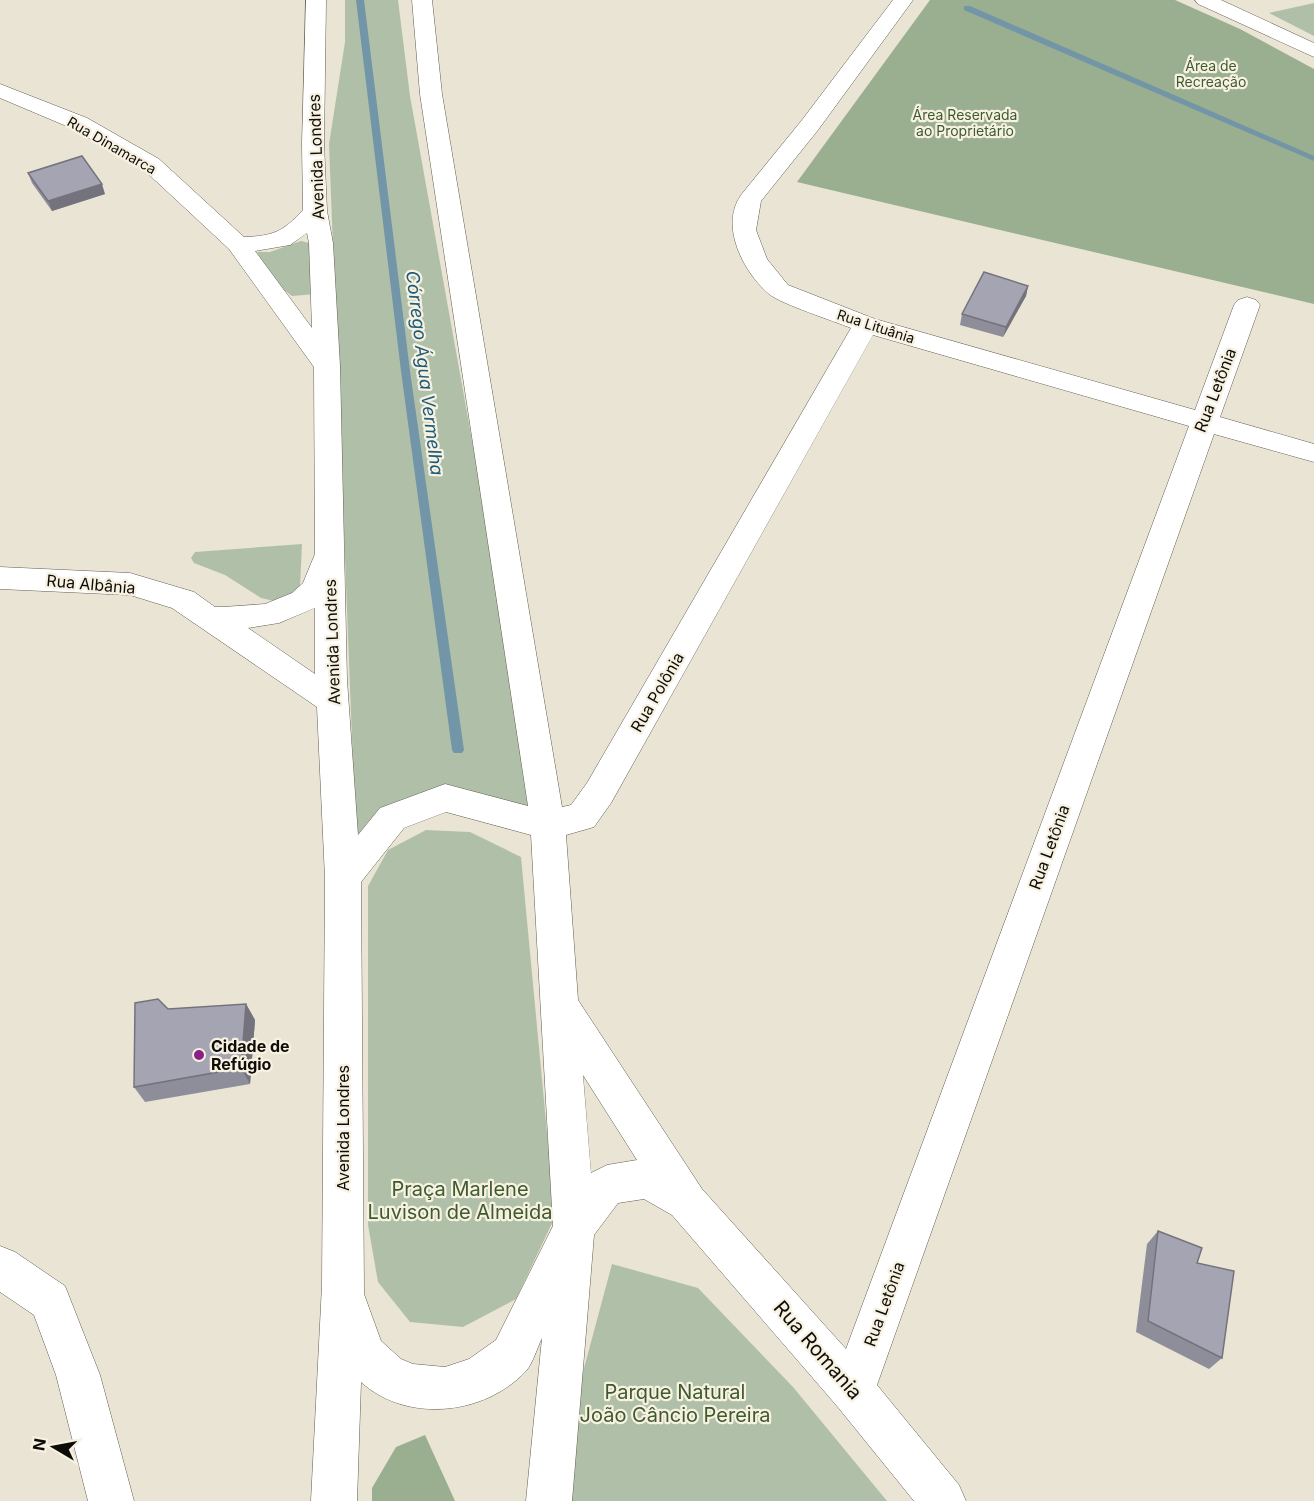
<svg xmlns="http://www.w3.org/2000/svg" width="1314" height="1501" viewBox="0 0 1314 1501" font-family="Inter,sans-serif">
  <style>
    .green { fill: #b0c0a8 }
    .forest { fill: #9aae90 }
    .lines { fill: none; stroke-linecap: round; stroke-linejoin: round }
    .stream { fill: #7295a8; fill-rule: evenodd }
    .minor-casing { stroke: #625d50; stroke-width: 1 }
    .minor { fill: #fff; fill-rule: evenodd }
    .wall { fill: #8e8d9a }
    .shaded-wall { fill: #74737d }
    .building { fill: #a5a4b3; stroke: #74737d; stroke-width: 1.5 }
    .poi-dot { fill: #892086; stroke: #f7f1e2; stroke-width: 2 }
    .labels { text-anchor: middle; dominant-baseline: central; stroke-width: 4.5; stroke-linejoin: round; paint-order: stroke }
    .far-park-label { font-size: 14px; fill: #3e5b2d; stroke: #f7f1e2 }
    .far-street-label { font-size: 14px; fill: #0e0c07; stroke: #f7f1e2 }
    .street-label { font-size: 16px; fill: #0e0c07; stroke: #f7f1e2 }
    .poi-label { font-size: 16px; font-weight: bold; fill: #0e0c07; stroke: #f7f1e2; text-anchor: start }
    .water-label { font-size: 18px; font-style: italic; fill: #1d5c79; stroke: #f7f1e2 }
    .near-park-label { font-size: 20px; fill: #3e5b2d; stroke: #f7f1e2 }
    .near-street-label { font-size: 20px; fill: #0e0c07; stroke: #f7f1e2 }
  </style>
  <rect width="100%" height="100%" fill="#eae4d5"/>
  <g class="green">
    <polygon points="345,0 398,0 410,96 540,818 442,793 356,843 329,144 345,42"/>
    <polygon points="1314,3 1314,36 1269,13"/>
    <polygon points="301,241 313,244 316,294 292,296 272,281 257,252 270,252"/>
    <polygon points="302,544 300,587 291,599 274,601 261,598 225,575 194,563 191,558 195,552"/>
    <polygon points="426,830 470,832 521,857 555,1217 516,1299 463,1327 410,1322 378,1282 368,1225 368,886 388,850"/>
    <polygon points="612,1264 698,1288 793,1387 887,1501 566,1501 580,1383"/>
  </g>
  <g class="forest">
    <polygon points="930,0 1175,0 1240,29 1314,69 1314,304 797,182"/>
    <polygon points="425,1435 455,1501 372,1501 372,1488 396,1447"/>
  </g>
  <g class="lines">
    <g class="stream">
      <polygon points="356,0 364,0 410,371 464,750 462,753 454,753 452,750 401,371"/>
      <polygon points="964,6 970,6 1314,156 1314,161 964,10"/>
    </g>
    <g class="minor-casing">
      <g id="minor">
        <path d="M 306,0 L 326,0 L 324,144 L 327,211 L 333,243 L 340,366 L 347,680 L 358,835 L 380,808 L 445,784 L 528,806 L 420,94 L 412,0 L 432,0 L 442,94 L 562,807 L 571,805 L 587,783 L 851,328 C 834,321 781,304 769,294 C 744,273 719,226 741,195 L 802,120 L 893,0 L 913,0 L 818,130 L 761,201 L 756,230 L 767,259 L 788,285 L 875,319 L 1195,410 L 1234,305 L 1238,300 L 1247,297 L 1256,300 L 1260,305 L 1220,417 L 1314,444 L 1314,462 L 1214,434 L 877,1385 L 959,1485 L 966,1501 L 914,1501 L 837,1406 L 672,1215 L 644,1199 L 618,1203 L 594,1235 L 572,1501 L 526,1501 L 542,1338 C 537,1348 533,1363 526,1371 C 484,1416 406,1423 361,1382 L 357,1501 L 311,1501 L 322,1285 L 325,878 L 317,707 L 172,608 L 130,595 L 0,589 L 0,567 L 130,573 L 194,592 L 215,607 L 223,607 L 265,604 L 292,593 L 303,583 L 315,554 L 314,367 L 229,249 L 143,169 L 71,128 L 0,98 L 0,84 L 87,118 L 159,159 L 244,237 C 273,236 283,232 303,210 L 302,144 ZM 307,233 L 309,243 L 312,328 L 255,251 L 290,245 ZM 873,335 L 1189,426 L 846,1349 L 702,1189 L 578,1000 L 566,835 L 594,827 L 611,803 ZM 315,608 L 315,674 L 248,628 L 279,623 ZM 446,812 L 531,835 L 553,1226 L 496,1340 L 469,1359 L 445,1367 L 413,1364 L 401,1359 L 381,1341 L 364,1294 L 361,882 L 404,828 ZM 583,1075 L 637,1160 L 607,1165 L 591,1173 Z"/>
        <polygon points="1195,0 1221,0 1314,43 1314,57 1198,4"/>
        <polygon points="0,1246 15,1252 65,1286 100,1375 134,1501 88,1501 56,1375 34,1315 0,1292"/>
      </g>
    </g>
    <use href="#minor" class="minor"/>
  </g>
  <g class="wall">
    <polygon points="28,173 105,194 52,211 32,183"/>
    <polygon points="1028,286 1026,296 1003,337 960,325 962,314"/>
    <polygon points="246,1004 255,1020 250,1084 145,1102 134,1087 168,1009"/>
    <polygon points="1158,1231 1197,1263 1222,1358 1209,1369 1136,1332 1147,1244"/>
  </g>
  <g class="shaded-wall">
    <polygon points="102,184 105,194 52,211 48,201"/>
    <polygon points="1028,286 1026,296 1003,337 1006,327"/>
    <polygon points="246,1004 255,1020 250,1084 241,1068"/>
  </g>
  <g class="building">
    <polygon points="82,156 102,184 48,201 28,173"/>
    <polygon points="984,272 1028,286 1006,327 962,314"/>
    <polygon points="158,999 168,1009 246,1004 241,1068 134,1087 135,1003"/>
    <polygon points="1158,1231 1202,1248 1197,1263 1234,1271 1222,1358 1148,1321"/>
  </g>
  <circle class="poi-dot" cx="199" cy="1055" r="6"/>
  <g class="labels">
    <g class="far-park-label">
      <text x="1211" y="65">Área de<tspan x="1211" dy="16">Recreação</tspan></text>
      <text x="965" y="114">Área Reservada<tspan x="965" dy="16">ao Proprietário</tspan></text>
    </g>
    <g class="far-street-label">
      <text transform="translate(112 145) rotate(30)">Rua Dinamarca</text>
      <text transform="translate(876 326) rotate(18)">Rua Lituânia</text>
    </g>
    <g class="street-label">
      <text transform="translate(316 157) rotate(-92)">Avenida Londres</text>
      <text transform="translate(1215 390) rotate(-69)">Rua Letônia</text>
      <text transform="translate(91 584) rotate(5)">Rua Albânia</text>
      <text transform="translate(332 642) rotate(-92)">Avenida Londres</text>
      <text transform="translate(657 692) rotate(-60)">Rua Polônia</text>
      <text transform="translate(1049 847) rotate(-70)">Rua Letônia</text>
      <text transform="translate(343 1128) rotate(-90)">Avenida Londres</text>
      <text transform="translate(884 1304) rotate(-70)">Rua Letônia</text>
    </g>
    <g class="poi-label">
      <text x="211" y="1046">Cidade de<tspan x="211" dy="18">Refúgio</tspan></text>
    </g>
    <g class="water-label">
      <text transform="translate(425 373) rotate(83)">Córrego Água Vermelha</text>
    </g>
    <g class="near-park-label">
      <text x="460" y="1189">Praça Marlene<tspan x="460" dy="23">Luvison de Almeida</tspan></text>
      <text x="675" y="1392">Parque Natural<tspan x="675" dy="23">João Câncio Pereira</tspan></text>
    </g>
    <g class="near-street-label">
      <text transform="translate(818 1350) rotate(49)">Rua Romania</text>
    </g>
  </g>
  <g transform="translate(54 1447) rotate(280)" stroke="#f7f1e2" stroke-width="4.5" paint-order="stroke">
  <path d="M0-4.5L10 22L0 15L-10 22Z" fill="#0e0c07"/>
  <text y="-9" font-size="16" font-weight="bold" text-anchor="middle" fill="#0e0c07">N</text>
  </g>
</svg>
